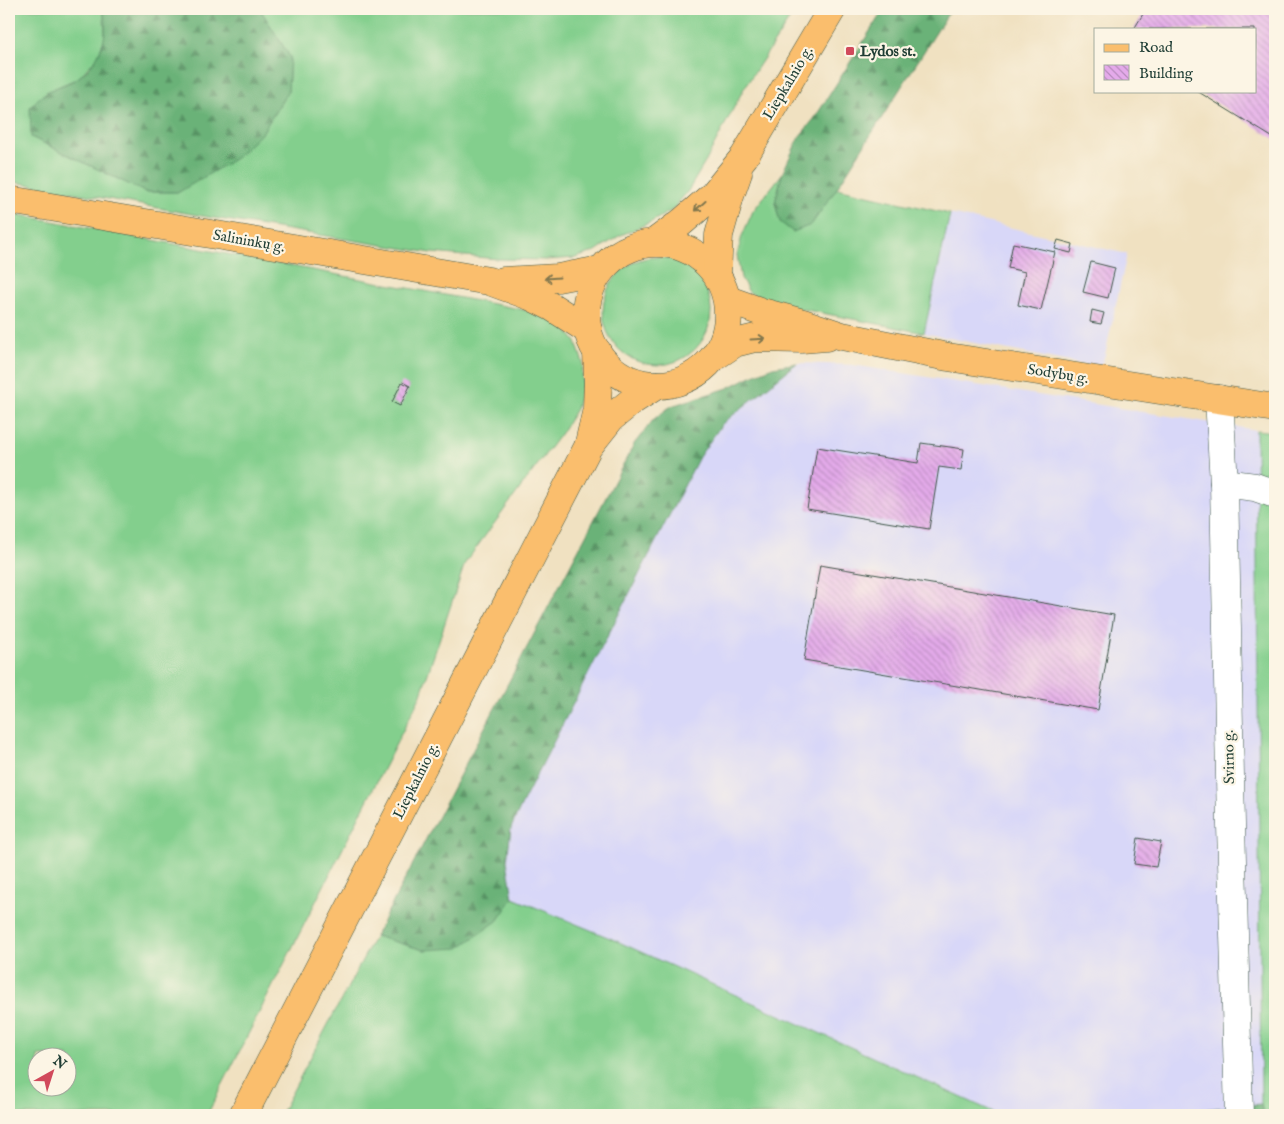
<svg xmlns="http://www.w3.org/2000/svg" width="1284" height="1124" viewBox="0 0 1284 1124" font-family="'IM FELL English',serif">
  <style>
    .built { fill: #d8d7f8 }
    .grass { fill: #83cf8d; stroke: #518660; fill-rule: evenodd }
    .forest { fill: url(#forest-firs); stroke: #447856 }
    .building { fill: url(#building-back-hatch) }
    .lines { fill: none; stroke-linecap: round; stroke-linejoin: round }
    .minor-casing { stroke: #3e5649; stroke-width: 29 }
    .major-casing { stroke: #3e5649; stroke-width: 29 }
    .highway-casing { stroke: #3e5649; stroke-width: 29 }
    .minor { stroke: #fff; stroke-width: 28 }
    .major { stroke: #fabe6d; stroke-width: 28 }
    .highway { stroke: #fabe6d; stroke-width: 28 }
    .oneway { stroke: #82774e }
    .poi-dot { fill: #d1495b; stroke: #fcf5e5; stroke-width: 2 }
    .labels { text-anchor: middle; dominant-baseline: central; stroke-width: 4.5; stroke-linejoin: round; paint-order: stroke }
    .poi-label { font-size: 15px; font-weight: bold; fill: #1f3d34; stroke: #fcf5e5; text-anchor: start }
    .street-label { font-size: 15px; fill: #1f3d34; stroke: #fcf5e5 }
  </style>
  <defs>
    <pattern id="forest-firs" width="22" height="20" patternUnits="userSpaceOnUse" patternTransform="scale(1.25)"><rect width="22" height="20" fill="#6ab278"/><path d="M5 1l3.5 6h-7zM16 11l3.5 6h-7z" fill="#579263"/></pattern>
    <pattern id="building-back-hatch" width="6" height="6" patternUnits="userSpaceOnUse" patternTransform="scale(1.25)"><rect width="6" height="6" fill="#e4aaea"/><path d="M-1 5l2 2M0 0l6 6M5-1l2 2" fill="none" stroke="#b88cbe"/></pattern>
  </defs>
  <rect width="100%" height="100%" fill="#fcf5e5"/>
  <filter id="ink" filterUnits="userSpaceOnUse"><feTurbulence type="fractalNoise" baseFrequency=".02" numOctaves="2"/><feDisplacementMap in="SourceGraphic" scale="10" xChannelSelector="R" yChannelSelector="G"/><feConvolveMatrix kernelMatrix="1 2 1 2 8 2 1 2 1" color-interpolation-filters="sRGB"/></filter>
  <filter id="wash" filterUnits="userSpaceOnUse"><feTurbulence type="fractalNoise" baseFrequency=".0096" numOctaves="4" result="noise"/><feDisplacementMap in="SourceGraphic" scale="20" xChannelSelector="R" yChannelSelector="G"/><feGaussianBlur stdDeviation="1.12" result="paint"/><feColorMatrix in="noise" values="0 0 0 0 0 0 0 0 0 0 0 0 0 0 0 0 0 1.4 0 .05"/><feComposite in="paint" operator="in"/></filter>
  <g filter="url(#wash)">
    <rect width="100%" height="100%" fill="#f0e1c1"/>
    <g class="built">
      <polygon points="950,214 1127,254 1105,355 1100,368 924,333"/>
      <polygon points="797,363 852,365 1256,430 1261,1104 1154,1114 1154,1115 1000,1115 610,938 513,898 507,861 511,828 523,802 699,457 722,424"/>
    </g>
    <g class="grass">
      <polygon points="9,9 102,9 104,16 105,37 97,58 78,78 46,92 31,137 145,192 179,192 262,133 288,91 290,57 260,9 796,9 743,90 706,161 688,191 672,210 653,221 619,236 594,252 575,258 546,260 498,259 432,253 208,217 9,181"/>
      <polygon points="782,174 775,203 780,222 811,225 837,188 950,214 924,333 766,302 749,292 741,278 737,255 742,236 753,211"/>
      <path d="M 9,213 L 541,313 L 562,324 L 576,342 L 583,363 L 582,386 L 576,409 L 561,433 L 465,563 L 420,697 L 207,1115 L 9,1115 ZM 38,1056 L 68,1056 L 68,1086 L 38,1086 Z"/>
      <circle cx="657" cy="311" r="54"/>
      <polygon points="1256,430 1275,432 1275,1115 1263,1115 1261,1104"/>
      <polygon points="513,898 610,938 1000,1115 280,1115 375,936 424,950 497,921"/>
    </g>
    <g class="forest">
      <path d="M 102,9 L 260,9 L 290,57 L 288,91 L 262,133 L 236,158 L 179,192 L 145,192 L 31,137 L 30,107 C 35,102 41,95 47,92 C 57,86 70,84 79,77 C 100,61 111,35 102,9 Z"/>
      <polygon points="884,9 951,9 837,188 811,225 793,232 780,222 775,203 782,174 799,137 814,119"/>
      <polygon points="797,363 722,424 699,457 523,802 511,828 507,861 513,898 497,921 459,948 424,950 375,936 634,444 654,419 671,406 728,388 749,377 773,367"/>
      <polygon points="1261,1104 1263,1115 1154,1115 1154,1114"/>
    </g>
    <g id="blocks">
      <g class="building">
        <polygon points="1146,9 1275,9 1275,139 1197,91 1255,91 1255,29 1134,29"/>
        <polygon points="1058,240 1073,244 1071,253 1055,249"/>
        <polygon points="1013,243 1055,252 1041,310 1018,305 1025,272 1008,268"/>
        <polygon points="1091,262 1115,268 1108,298 1083,292"/>
        <polygon points="1092,310 1104,313 1101,324 1090,322"/>
        <polygon points="402,382 410,386 400,406 392,402"/>
        <polygon points="921,443 964,449 961,470 939,467 929,529 807,509 817,447 918,463"/>
        <polygon points="820,565 1114,615 1098,710 804,660"/>
        <polygon points="1138,838 1161,842 1156,867 1134,864"/>
      </g>
    </g>
  </g>
  <g filter="url(#ink)">
    <use href="#blocks" fill-opacity="0" stroke="#3e5649" stroke-width="1"/>
    <g class="lines">
      <g class="minor-casing">
        <g id="minor">
          <polyline points="1219,399 1224,483 1231,825 1239,1115"/>
          <polyline points="1224,483 1255,487 1275,494"/>
        </g>
      </g>
      <g class="major-casing">
        <g id="major">
          <polyline points="9,200 489,281 530,296 552,307 588,330"/>
          <polyline points="503,281 558,278 600,270"/>
          <polyline points="728,300 762,312 803,323 842,336 948,357 1275,408"/>
          <polyline points="714,357 735,343 755,338 801,339 826,337"/>
        </g>
      </g>
      <g class="highway-casing">
        <g id="highway">
          <polyline points="655,242 682,222 713,195 744,157 832,9"/>
          <circle cx="657" cy="314" r="71"/>
          <polyline points="717,273 719,235 730,196 738,173"/>
          <polyline points="589,443 597,409 598,379 597,351"/>
          <polyline points="243,1115 588,447 611,418 632,401 657,385"/>
        </g>
      </g>
      <use href="#minor" class="minor"/>
      <use href="#major" class="major"/>
      <use href="#highway" class="highway"/>
    </g>
    <defs><path id="oneway-shaft" d="M-6 0H5M1.5-3L5.5 0L1.5 3" fill="none" stroke-width="1.6" stroke-linecap="round" stroke-linejoin="round" transform="scale(1.25)"/></defs>
    <g class="oneway">
      <use href="#oneway-shaft" transform="translate(700 206) rotate(138)"/>
      <use href="#oneway-shaft" transform="translate(552 278) rotate(176)"/>
      <use href="#oneway-shaft" transform="translate(758 339) rotate(-3)"/>
    </g>
  </g>
  <rect class="poi-dot" x="845" y="46" width="10" height="10" rx="2.5"/>
  <g class="labels">
    <g class="poi-label">
      <text x="860" y="51">Lydos st.</text>
    </g>
    <g class="street-label">
      <text transform="translate(788 83) rotate(-59)">Liepkalnio g.</text>
      <text transform="translate(249 241) rotate(10)">Salininkų g.</text>
      <text transform="translate(1058 374) rotate(9)">Sodybų g.</text>
      <text transform="translate(1229 757) rotate(-91)">Svirno g.</text>
      <text transform="translate(416 781) rotate(-63)">Liepkalnio g.</text>
    </g>
  </g>
  <rect width="1284" height="1124" fill="none" stroke="#fcf5e5" stroke-width="30"/>
  <rect x="1094" y="28" width="162" height="65" fill="#fcf5e5" stroke="#a4ab9e"/>
  <rect x="1104" y="44" width="25" height="8" fill="#fabe6d" stroke="#a4ab9e"/>
  <text x="1139" y="52" font-size="15" fill="#1f3d34">Road</text>
  <rect x="1104" y="65" width="25" height="15" fill="url(#building-back-hatch)" stroke="#a4ab9e"/>
  <text x="1139" y="78" font-size="15" fill="#1f3d34">Building</text>
  <g transform="translate(52 1072) rotate(39)"><circle r="24" fill="#fcf5e5" stroke="#a4ab9e"/>
  <path d="M0-4L9 19L0 12L-9 19Z" fill="#d1495b"/>
  <text y="-8" font-size="14" font-weight="bold" text-anchor="middle" fill="#1f3d34">N</text>
  </g>
</svg>
